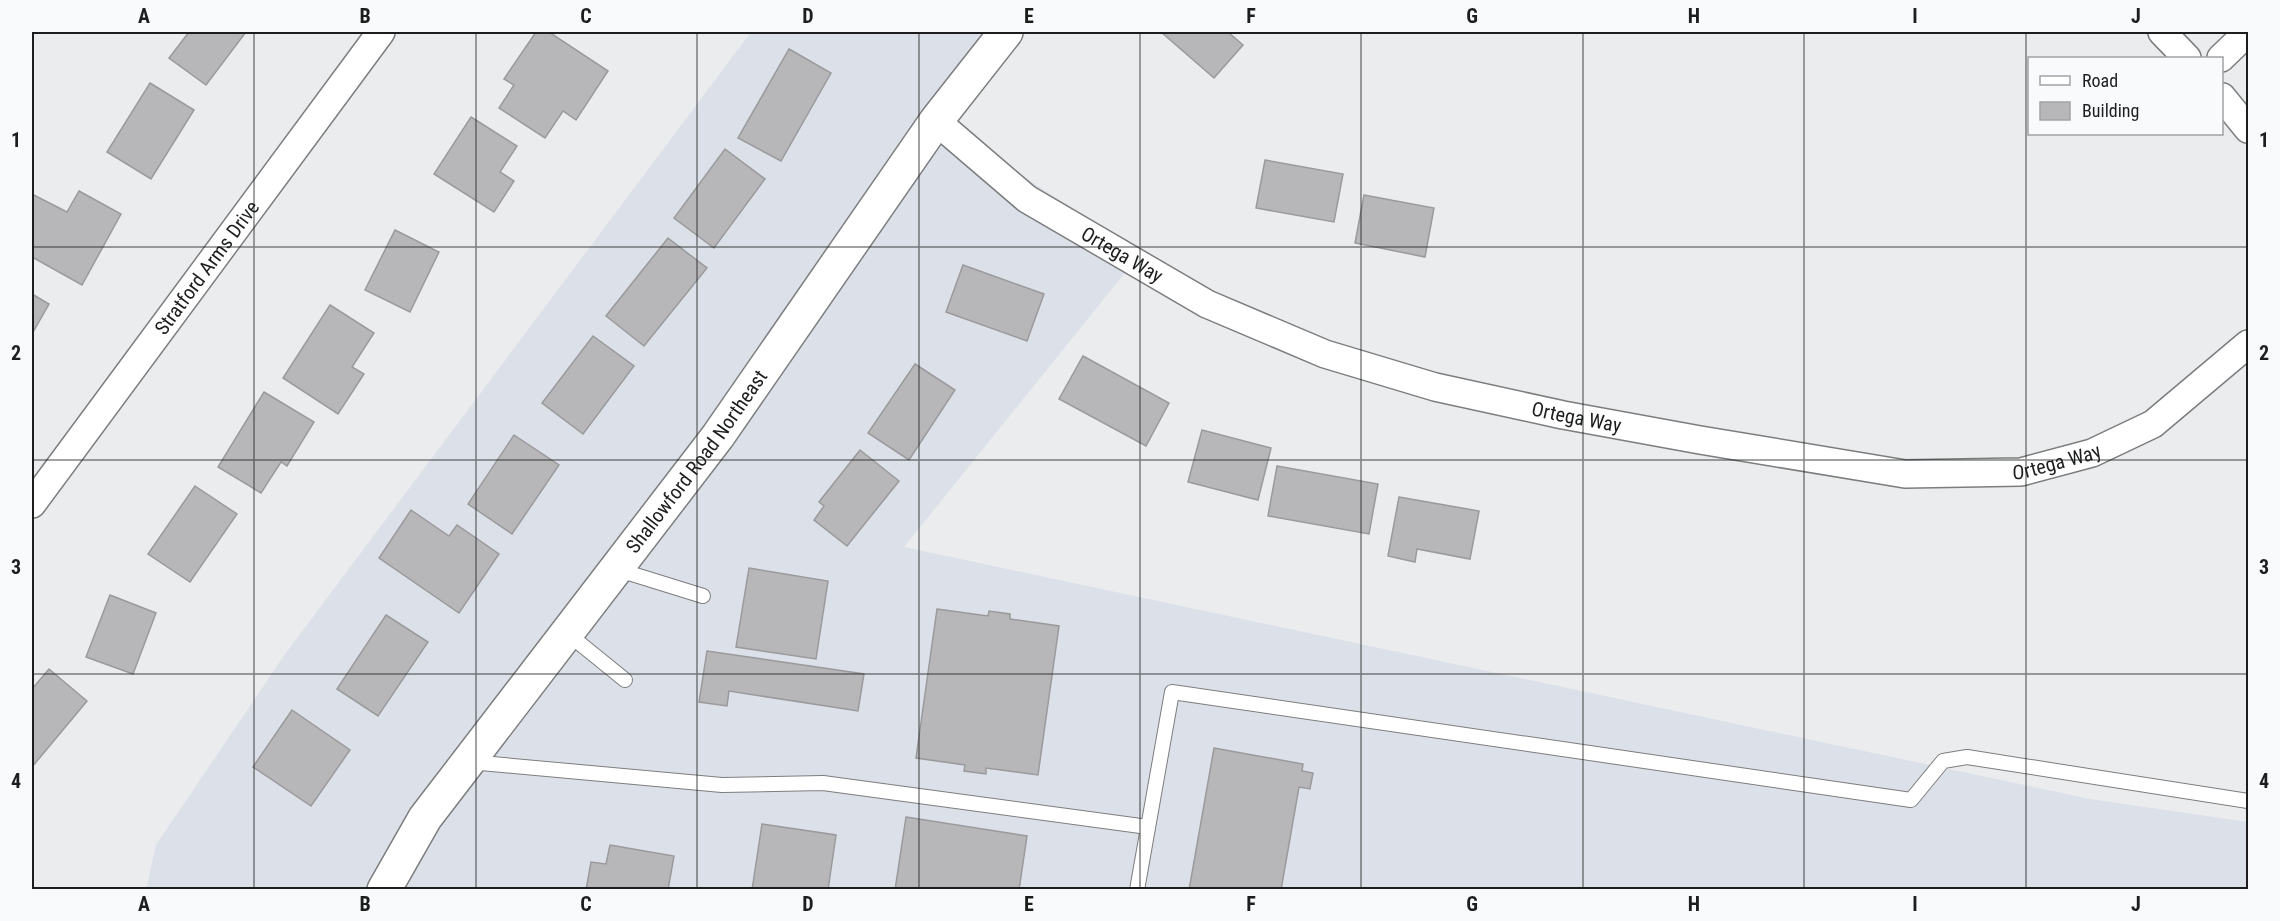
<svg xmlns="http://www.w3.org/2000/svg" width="2280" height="921" viewBox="0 0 2280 921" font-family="'Roboto Condensed',sans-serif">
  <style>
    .built { fill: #dce1e9 }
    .building { fill: #b7b7b9; stroke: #9a9a9c; stroke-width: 1.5 }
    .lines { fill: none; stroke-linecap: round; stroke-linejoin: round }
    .service-casing { stroke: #7c7d7e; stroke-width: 16 }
    .minor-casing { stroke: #7c7d7e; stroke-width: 30 }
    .tertiary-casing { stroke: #7c7d7e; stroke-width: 36 }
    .service { stroke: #fff; stroke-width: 14 }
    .minor { stroke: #fff; stroke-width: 27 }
    .tertiary { stroke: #fff; stroke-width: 33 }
    .grid { fill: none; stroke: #1c1d1d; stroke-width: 1.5; stroke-opacity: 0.55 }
    .labels { text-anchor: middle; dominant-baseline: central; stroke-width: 4.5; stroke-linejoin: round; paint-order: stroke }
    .street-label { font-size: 20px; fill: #1c1d1d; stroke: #f9fafc }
    .neatline { fill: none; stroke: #1c1d1d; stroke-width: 2 }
    .grid-label { font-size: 20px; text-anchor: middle; font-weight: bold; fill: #1c1d1d }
  </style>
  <rect width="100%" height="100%" fill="#ebecee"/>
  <polygon class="built" points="751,32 1001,32 937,120 1141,253 904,547 2090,799 2248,822 2248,890 146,890 156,845 285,654"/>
  <g class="building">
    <polygon points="189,32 246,32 206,85 169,58"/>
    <polygon points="536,32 549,32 608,71 576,120 563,111 545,138 499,108 514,85 504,79"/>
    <polygon points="1161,32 1228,32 1243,45 1214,78"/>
    <polygon points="789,49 831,73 781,161 738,138"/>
    <polygon points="150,83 194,110 151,179 107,152"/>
    <polygon points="471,117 517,146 500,172 514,181 494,212 434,174"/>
    <polygon points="725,149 765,179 714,248 674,218"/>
    <polygon points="1265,160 1343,174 1334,222 1256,208"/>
    <polygon points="79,191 121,214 82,285 32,257 32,200 34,195 67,212"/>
    <polygon points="1364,195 1434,208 1425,257 1355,243"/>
    <polygon points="395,230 439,252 410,312 365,290"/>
    <polygon points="668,238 707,268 644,346 606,316"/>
    <polygon points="963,265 1044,294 1027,341 946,312"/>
    <polygon points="32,294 49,304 32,334"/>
    <polygon points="330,305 374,333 352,367 364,374 338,414 283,378"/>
    <polygon points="593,336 634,366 583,434 542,403"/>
    <polygon points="1083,356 1169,403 1146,446 1059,399"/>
    <polygon points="915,364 955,390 909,460 868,433"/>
    <polygon points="264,392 314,422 287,466 281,462 261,493 218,467"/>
    <polygon points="1202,430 1271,448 1258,500 1188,482"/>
    <polygon points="514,435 559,465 512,534 468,504"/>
    <polygon points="860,450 899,481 847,546 814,520 824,506 819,502"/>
    <polygon points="1277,466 1378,484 1369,534 1268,516"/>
    <polygon points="195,486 237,514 190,582 148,554"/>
    <polygon points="1399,497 1479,511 1470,559 1417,549 1415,562 1388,556"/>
    <polygon points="411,510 449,536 457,525 499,554 459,613 379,558"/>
    <polygon points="749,568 828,581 816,659 736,647"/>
    <polygon points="110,595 156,613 133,674 86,657"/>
    <polygon points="937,609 988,616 989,611 1010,614 1010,619 1059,626 1038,775 986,768 986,774 964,771 965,765 916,758"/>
    <polygon points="386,615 428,642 378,716 337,689"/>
    <polygon points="707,651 864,674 858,711 729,691 727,706 699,702"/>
    <polygon points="49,669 87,701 32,767 32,689"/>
    <polygon points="292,710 350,750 311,806 253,767"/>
    <polygon points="1214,748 1303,764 1302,771 1313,773 1310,789 1299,787 1281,890 1189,890"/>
    <polygon points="906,817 1027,836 1019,890 895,890"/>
    <polygon points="762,824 836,835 828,890 752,890"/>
    <polygon points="610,845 674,856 668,890 586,890 591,862 606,864"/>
  </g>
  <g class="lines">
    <g class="service-casing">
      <g id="service">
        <polyline points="616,569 703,596"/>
        <polyline points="567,633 625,680"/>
        <polyline points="470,762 722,785 823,783 1148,827"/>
        <polyline points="1137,890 1172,692 1911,800 1943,761 1967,757 2248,801"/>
      </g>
    </g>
    <g class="minor-casing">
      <g id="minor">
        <polyline points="2162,32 2187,58"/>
        <polyline points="2221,58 2248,32"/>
        <polyline points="2222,97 2248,129"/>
        <path id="s1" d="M 936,121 L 1027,199 L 1207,304 L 1325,354 L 1435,387 L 1563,415 L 1700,440 L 1905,474 L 2021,472 L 2092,453 L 2153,424 L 2248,344"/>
        <path id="s2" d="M 32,504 L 381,32"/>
      </g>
    </g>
    <g class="tertiary-casing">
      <g id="tertiary">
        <path id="s3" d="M 384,890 L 425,818 L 718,436 L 936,121 L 1006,32"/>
      </g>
    </g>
    <use href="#service" class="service"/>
    <use href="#minor" class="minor"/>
    <use href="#tertiary" class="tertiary"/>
  </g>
  <path class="grid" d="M 254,32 L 254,890M 476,32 L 476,890M 697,32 L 697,890M 919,32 L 919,890M 1140,32 L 1140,890M 1361,32 L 1361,890M 1583,32 L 1583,890M 1804,32 L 1804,890M 2026,32 L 2026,890M 32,247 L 2248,247M 32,460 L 2248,460M 32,674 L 2248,674"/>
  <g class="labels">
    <g class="street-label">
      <text stroke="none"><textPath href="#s1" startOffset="230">Ortega Way</textPath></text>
      <text stroke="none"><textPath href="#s2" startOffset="294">Stratford Arms Drive</textPath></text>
      <text stroke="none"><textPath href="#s1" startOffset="716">Ortega Way</textPath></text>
      <text stroke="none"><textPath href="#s1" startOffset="1202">Ortega Way</textPath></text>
      <text stroke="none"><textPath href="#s3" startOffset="531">Shallowford Road Northeast</textPath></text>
    </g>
  </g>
  <rect width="2280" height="921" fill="none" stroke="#f9fafc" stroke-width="66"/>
  <rect x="2028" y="57" width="195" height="78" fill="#f9fafc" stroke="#a1a2a3" stroke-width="1.5"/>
  <rect x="2040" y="76" width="30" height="9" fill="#ffffff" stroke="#a1a2a3" stroke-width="1.5"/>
  <text x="2082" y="87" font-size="18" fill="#1c1d1d">Road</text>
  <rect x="2040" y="102" width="30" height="18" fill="#b7b7b9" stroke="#a1a2a3" stroke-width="1.5"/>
  <text x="2082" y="117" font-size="18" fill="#1c1d1d">Building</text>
  <rect x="33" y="33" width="2214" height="855" class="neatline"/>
  <g class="grid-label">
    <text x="144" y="23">A</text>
    <text x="365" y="23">B</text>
    <text x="586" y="23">C</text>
    <text x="808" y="23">D</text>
    <text x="1029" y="23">E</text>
    <text x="1251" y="23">F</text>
    <text x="1472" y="23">G</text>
    <text x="1694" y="23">H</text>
    <text x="1915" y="23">I</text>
    <text x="2136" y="23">J</text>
    <text x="16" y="147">1</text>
    <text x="2264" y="147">1</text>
    <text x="16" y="360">2</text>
    <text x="2264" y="360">2</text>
    <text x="16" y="574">3</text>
    <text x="2264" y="574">3</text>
    <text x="16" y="788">4</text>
    <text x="2264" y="788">4</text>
    <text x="144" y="911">A</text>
    <text x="365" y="911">B</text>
    <text x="586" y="911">C</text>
    <text x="808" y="911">D</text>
    <text x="1029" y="911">E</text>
    <text x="1251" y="911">F</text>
    <text x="1472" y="911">G</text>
    <text x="1694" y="911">H</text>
    <text x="1915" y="911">I</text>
    <text x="2136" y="911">J</text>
  </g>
</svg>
